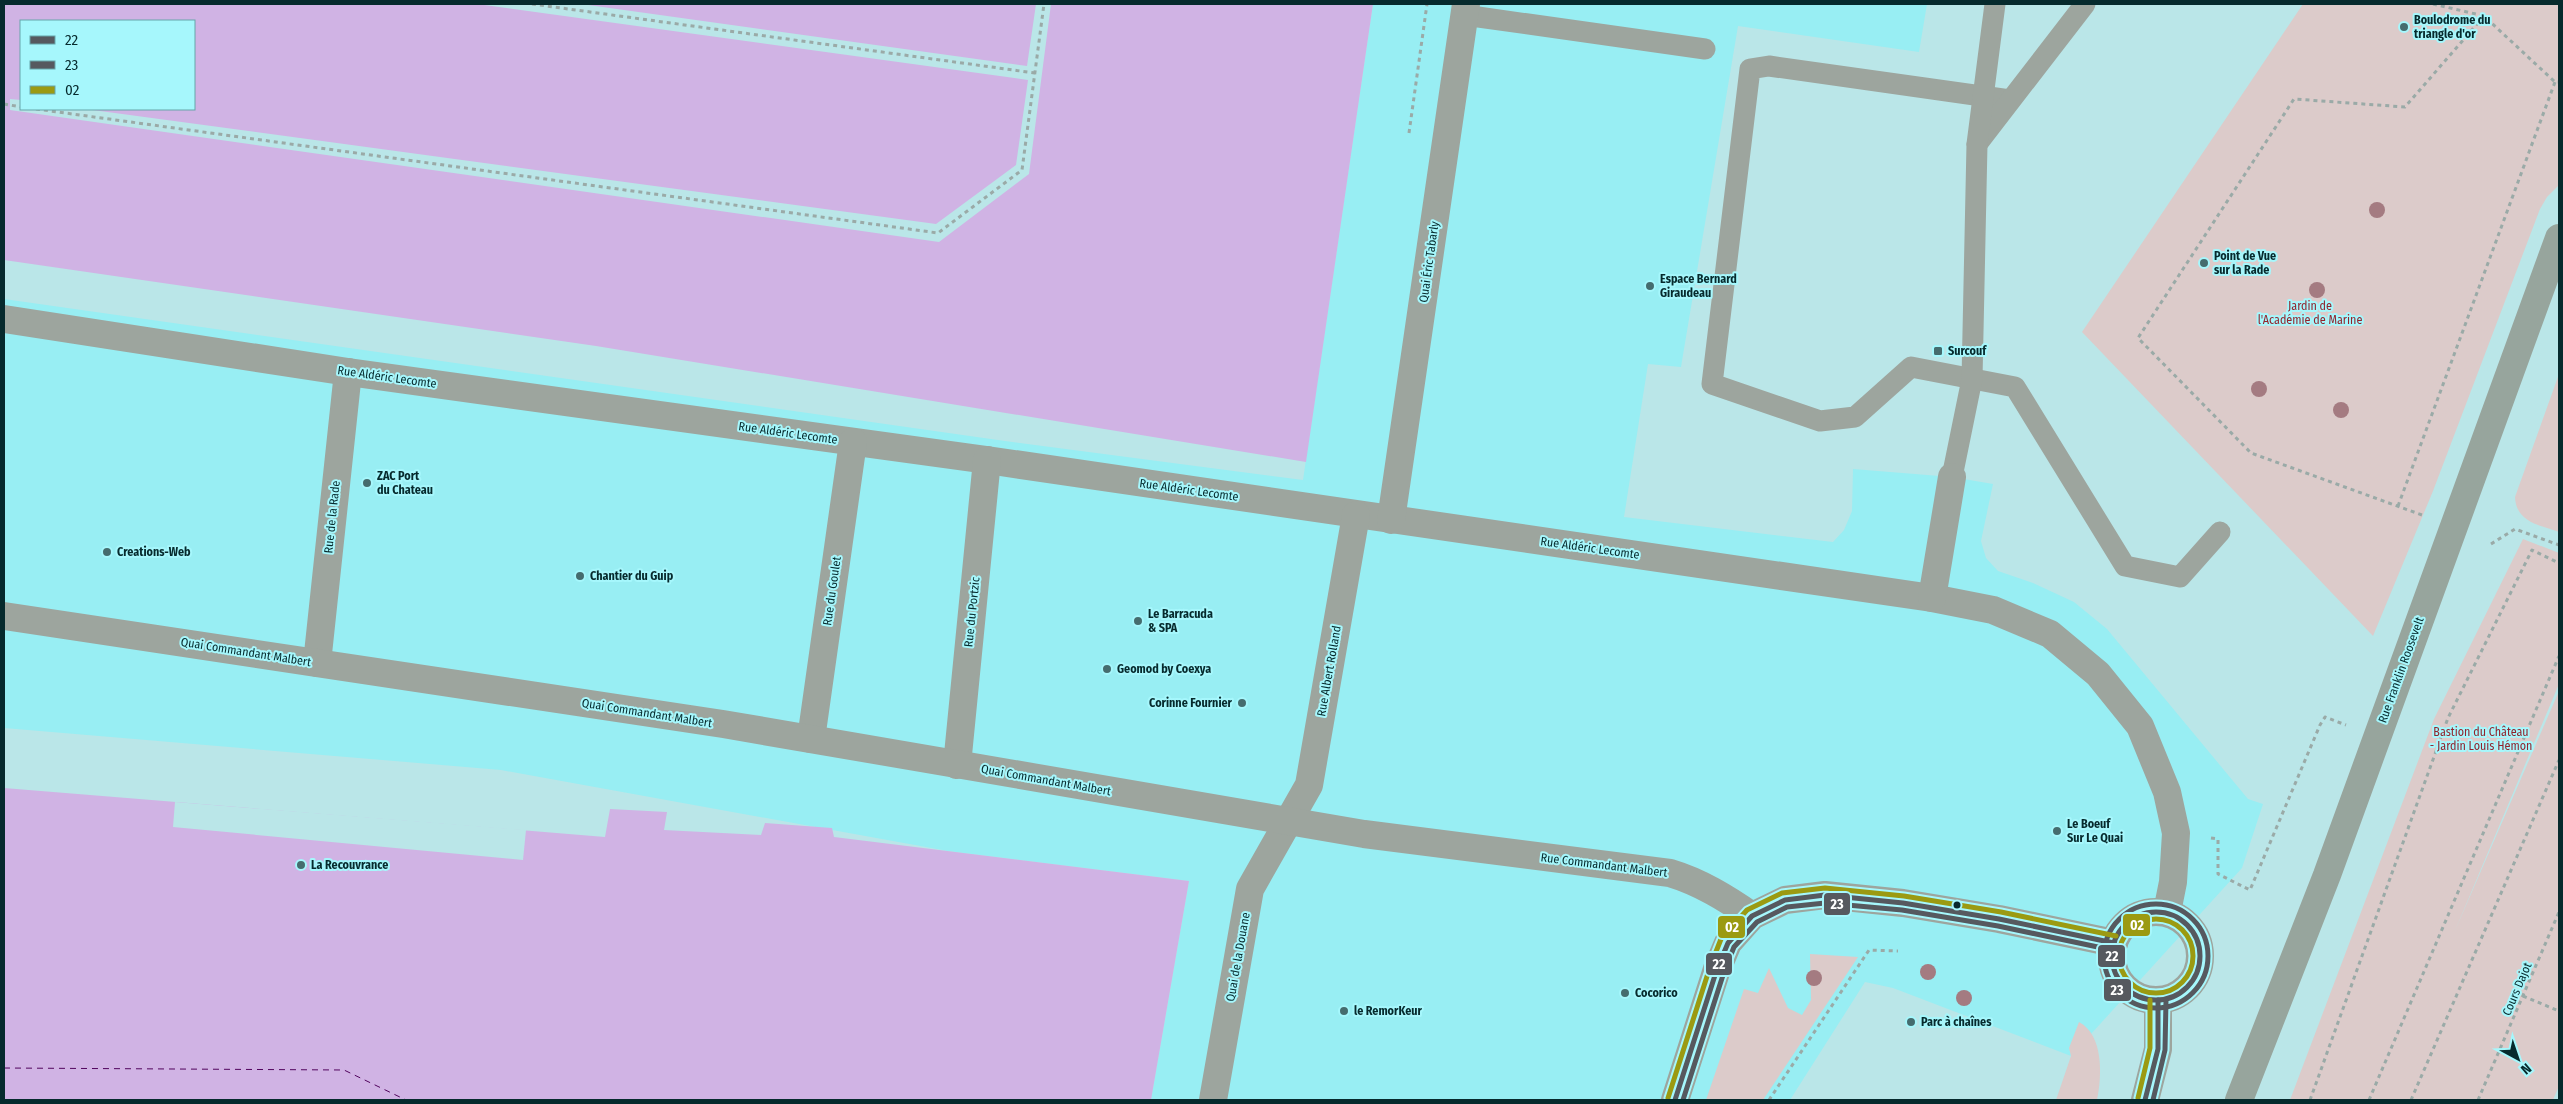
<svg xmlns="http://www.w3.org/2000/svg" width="2563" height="1104" viewBox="0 0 2563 1104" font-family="'Fira Sans Condensed',sans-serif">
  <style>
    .built { fill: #98eef3 }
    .green { fill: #dccbca }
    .water { fill: #d0b3e4; fill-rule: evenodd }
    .pier { fill: #bae6e8 }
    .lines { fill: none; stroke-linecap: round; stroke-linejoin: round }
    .ferry { stroke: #51045d; stroke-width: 1; stroke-dasharray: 6 5; stroke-linecap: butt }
    .path { stroke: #9aaaa7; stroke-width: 3; stroke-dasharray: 4 4; stroke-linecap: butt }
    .service { stroke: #9da59e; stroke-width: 21 }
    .minor { stroke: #9da59e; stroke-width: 28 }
    .tertiary { stroke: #9da59e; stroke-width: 28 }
    .secondary { stroke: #97a59d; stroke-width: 28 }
    .bus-1-casing { stroke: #a6f7fc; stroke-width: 9 }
    .bus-2-casing { stroke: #a6f7fc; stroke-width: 9 }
    .bus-3-casing { stroke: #a6f7fc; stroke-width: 9 }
    .bus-1 { stroke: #56595f; stroke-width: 5 }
    .bus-2 { stroke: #56595f; stroke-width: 5 }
    .bus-3 { stroke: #9b9a12; stroke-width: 5 }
    .tree { fill: #a47b81 }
    .poi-dot { fill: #456c6e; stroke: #a6f7fc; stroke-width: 2 }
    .bus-dot { fill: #062a2d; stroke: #a6f7fc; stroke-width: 2 }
    .labels { text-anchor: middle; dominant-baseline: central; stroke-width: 4; stroke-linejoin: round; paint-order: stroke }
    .poi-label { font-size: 12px; font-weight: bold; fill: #062a2d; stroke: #a6f7fc; text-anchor: start }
    .street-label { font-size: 12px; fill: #062a2d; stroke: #a6f7fc }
    .park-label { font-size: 12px; fill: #92232c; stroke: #a6f7fc }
    .line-badge { stroke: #a6f7fc; stroke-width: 2 }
    .badge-label { font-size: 14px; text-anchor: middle; font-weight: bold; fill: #fff }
  </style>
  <rect width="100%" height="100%" fill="#bae6e8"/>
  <polygon class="built" points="1373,4 1927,4 1919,52 1738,26 1681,367 1648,364 1624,517 1833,542 1844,530 1852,511 1853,469 1952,477 1993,484 1981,541 1986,558 1998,571 2033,583 2074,602 2107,629 2248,799 2263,804 2242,868 2071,1056 1893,988 1865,982 1790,1100 1151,1100 1189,881 948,851 501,770 4,728 4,299 1005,441 1303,480"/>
  <g class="green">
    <polygon points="2303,4 2559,4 2559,185 2547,197 2540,209 2433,491 2373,636 2082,332"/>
    <path d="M 2559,374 L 2559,532 C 2539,525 2516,522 2515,497 Z"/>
    <polygon points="2523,539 2559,553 2559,684 2454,933 2559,691 2559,1086 2553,1100 2290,1100 2434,719"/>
    <polygon points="1810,954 1858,957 1763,1100 1706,1100 1744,989 1758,993 1769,968 1788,1008 1802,1015 1811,1000"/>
    <path d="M 2079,1022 C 2104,1035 2102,1077 2097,1100 L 2056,1100 L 2071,1056 L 2069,1048 Z"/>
  </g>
  <g class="water">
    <path d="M 4,4 L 1373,4 L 1306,462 L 596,346 L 4,260 ZM 21,21 L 194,21 L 194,109 L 21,109 Z"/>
    <polygon points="4,788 605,837 610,809 667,812 664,830 761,835 765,823 832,828 834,837 1189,881 1151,1100 4,1100"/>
  </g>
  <g class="pier">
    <polygon points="477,4 581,4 1027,66 1036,4 1051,4 1029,174 939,242 10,110 10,99 21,100 21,109 85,109 936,224 1016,165 1028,80"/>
    <polygon points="175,802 526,830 523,860 173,827"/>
  </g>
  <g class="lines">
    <polyline class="ferry" points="4,1068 344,1070 406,1100"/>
    <g class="path">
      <polyline points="532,4 1035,73"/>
      <polyline points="2433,4 2484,16 2555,82 2559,82"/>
      <polyline points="4,104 21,107"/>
      <polyline points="36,109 938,233 1022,170 1044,4"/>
      <polyline points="1409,133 1427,4"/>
      <polyline points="2398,506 2555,82"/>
      <polyline points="2422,515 2251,453 2138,338 2294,99 2405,107 2484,16"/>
      <polyline points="2491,544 2515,529 2559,545"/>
      <polyline points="2211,838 2218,839 2218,874 2250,890 2320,725 2325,717 2346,725"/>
      <polyline points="2523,996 2559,1011"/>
      <polyline points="1769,1100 1869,950 1898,951"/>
      <polyline points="2310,1100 2448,718 2532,550 2559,563"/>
      <polyline points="2369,1100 2559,656"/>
      <polyline points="2411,1100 2559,760"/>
      <polyline points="2478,1100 2559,912"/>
    </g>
    <g class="service">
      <polyline points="1464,15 1705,49"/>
      <polyline points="2010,100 1769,66 1750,69 1712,384 1820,421 1855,417 1911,367 2015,387 2125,566 2180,577 2220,532"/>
      <polyline points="1977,144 2085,4"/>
      <polyline points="1952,477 1972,379 1977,144 1995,4"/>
    </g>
    <g class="minor">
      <polyline points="4,319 348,372 987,460 1932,598 1993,610 2050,634 2098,674 2140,726 2167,792 2176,833 2173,882 2167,912"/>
      <polyline points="1391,520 1466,4"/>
      <polyline points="1932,598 1952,477"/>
      <polyline points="317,663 348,372"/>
      <polyline points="811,739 853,442"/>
      <polyline points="957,765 987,460"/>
      <polyline points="1213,1100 1250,889 1309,785 1356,515"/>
    </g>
    <g class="tertiary">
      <path d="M 4,616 L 723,724 L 1364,834 L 1670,873 C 1700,882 1726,898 1752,916"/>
      <circle cx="2156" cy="956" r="44"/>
      <polyline points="1675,1100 1717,969 1728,943 1752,916 1785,900 1825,895 1903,903 1999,919 2114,943"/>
      <polyline points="2145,1100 2158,1049 2158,1000"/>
    </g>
    <polyline class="secondary" points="2239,1100 2327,875 2559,238"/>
    <g class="bus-1-casing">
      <g id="bus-1">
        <circle cx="2156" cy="956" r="44"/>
        <polyline points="1675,1100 1717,969 1728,943 1752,916 1785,900 1825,895 1903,903 1999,919 2114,943"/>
        <polyline points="2145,1100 2158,1049 2158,1000"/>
      </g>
    </g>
    <g class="bus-2-casing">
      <g id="bus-2">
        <circle cx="2156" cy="956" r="52"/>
        <polyline points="1683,1100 1724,972 1734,947 1757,922 1787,907 1825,903 1902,910 1998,926 2112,950"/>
        <polyline points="2153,1100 2165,1050 2166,1000"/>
      </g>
    </g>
    <g class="bus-3-casing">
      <g id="bus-3">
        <circle cx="2156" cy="956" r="37"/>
        <polyline points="1668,1098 1710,967 1721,939 1747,910 1782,893 1825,888 1904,896 2001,912 2116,936"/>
        <polyline points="2138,1098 2150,1048 2150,1000"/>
      </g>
    </g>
    <use href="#bus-1" class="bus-1"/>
    <use href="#bus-2" class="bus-2"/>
    <use href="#bus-3" class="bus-3"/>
  </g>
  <g class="tree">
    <circle cx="2377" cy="210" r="8"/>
    <circle cx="2317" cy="290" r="8"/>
    <circle cx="2259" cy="389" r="8"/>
    <circle cx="2341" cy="410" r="8"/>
    <circle cx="1928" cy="972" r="8"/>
    <circle cx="1814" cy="978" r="8"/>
    <circle cx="1964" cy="998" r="8"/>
  </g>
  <g class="poi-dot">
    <circle cx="2404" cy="27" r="5"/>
    <circle cx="2204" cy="263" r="5"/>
    <circle cx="1650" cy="286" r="5"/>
    <rect x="1933" y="346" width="10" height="10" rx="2.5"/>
    <circle cx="367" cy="483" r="5"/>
    <circle cx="107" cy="552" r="5"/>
    <circle cx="580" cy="576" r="5"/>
    <circle cx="1138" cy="621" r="5"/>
    <circle cx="1107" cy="669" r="5"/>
    <circle cx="1242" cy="703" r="5"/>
    <circle cx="2057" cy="831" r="5"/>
    <circle cx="301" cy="865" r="5"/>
    <circle cx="1625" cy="993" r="5"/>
    <circle cx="1344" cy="1011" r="5"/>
    <circle cx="1911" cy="1022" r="5"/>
  </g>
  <circle class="bus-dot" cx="1957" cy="905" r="4.5"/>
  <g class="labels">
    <g class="poi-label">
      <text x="2414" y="20">Boulodrome du<tspan x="2414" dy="14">triangle d'or</tspan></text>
      <text x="2214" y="256">Point de Vue<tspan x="2214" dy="14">sur la Rade</tspan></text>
      <text x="1660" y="279">Espace Bernard<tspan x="1660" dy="14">Giraudeau</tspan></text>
      <text x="1948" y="351">Surcouf</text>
      <text x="377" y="476">ZAC Port<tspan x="377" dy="14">du Chateau</tspan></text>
      <text x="117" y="552">Creations-Web</text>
      <text x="590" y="576">Chantier du Guip</text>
      <text x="1148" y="614">Le Barracuda<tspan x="1148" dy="14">&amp; SPA</tspan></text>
      <text x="1117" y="669">Geomod by Coexya</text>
      <text x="1232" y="703" text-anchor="end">Corinne Fournier</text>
      <text x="2067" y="824">Le Boeuf<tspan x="2067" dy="14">Sur Le Quai</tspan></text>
      <text x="311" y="865">La Recouvrance</text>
      <text x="1635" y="993">Cocorico</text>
      <text x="1354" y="1011">le RemorKeur</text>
      <text x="1921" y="1022">Parc à chaînes</text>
    </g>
    <g class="street-label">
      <text transform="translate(1429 262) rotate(-82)">Quai Éric Tabarly</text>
      <text transform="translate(387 377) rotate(8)">Rue Aldéric Lecomte</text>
      <text transform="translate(788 433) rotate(8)">Rue Aldéric Lecomte</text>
      <text transform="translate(1189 490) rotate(8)">Rue Aldéric Lecomte</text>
      <text transform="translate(332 517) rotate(-84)">Rue de la Rade</text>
      <text transform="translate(1590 548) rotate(8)">Rue Aldéric Lecomte</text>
      <text transform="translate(832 591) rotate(-82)">Rue du Goulet</text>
      <text transform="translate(972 612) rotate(-84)">Rue du Portzic</text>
      <text transform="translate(246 652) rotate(9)">Quai Commandant Malbert</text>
      <text transform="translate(2401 670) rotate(-70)">Rue Franklin Roosevelt</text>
      <text transform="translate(1329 671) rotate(-80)">Rue Albert Rolland</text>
      <text transform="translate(647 713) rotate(9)">Quai Commandant Malbert</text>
      <text transform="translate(1046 780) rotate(10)">Quai Commandant Malbert</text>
      <text transform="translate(1604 865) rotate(7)">Rue Commandant Malbert</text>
      <text transform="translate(1238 957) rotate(-80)">Quai de la Douane</text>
      <text transform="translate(2517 989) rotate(-67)">Cours Dajot</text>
    </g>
    <g class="park-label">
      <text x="2310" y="306">Jardin de<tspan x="2310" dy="14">l'Académie de Marine</tspan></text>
      <text x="2481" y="732">Bastion du Château<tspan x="2481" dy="14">- Jardin Louis Hémon</tspan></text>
    </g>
  </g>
  <g class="line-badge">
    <rect x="1823" y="892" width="28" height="24" rx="5" fill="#56595f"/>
    <rect x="2122" y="913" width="29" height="24" rx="5" fill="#9b9a12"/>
    <rect x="1717" y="915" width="29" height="24" rx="5" fill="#9b9a12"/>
    <rect x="2097" y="944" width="29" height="24" rx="5" fill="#56595f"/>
    <rect x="1705" y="952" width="28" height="24" rx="5" fill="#56595f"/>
    <rect x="2103" y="978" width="29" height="24" rx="5" fill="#56595f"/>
  </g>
  <g class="badge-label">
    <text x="1837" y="909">23</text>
    <text x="2137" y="930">02</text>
    <text x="1732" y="932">02</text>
    <text x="2112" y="961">22</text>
    <text x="1719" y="969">22</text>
    <text x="2117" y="995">23</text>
  </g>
  <rect width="2563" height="1104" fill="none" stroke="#062a2d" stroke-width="10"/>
  <rect x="20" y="20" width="175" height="90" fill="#a6f7fc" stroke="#66a5a9"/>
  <rect x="30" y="36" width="25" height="8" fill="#56595f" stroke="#66a5a9"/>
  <text x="65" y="45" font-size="15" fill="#062a2d">22</text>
  <rect x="30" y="61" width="25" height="8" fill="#56595f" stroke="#66a5a9"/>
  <text x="65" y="70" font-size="15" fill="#062a2d">23</text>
  <rect x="30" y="86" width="25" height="8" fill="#9b9a12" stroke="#66a5a9"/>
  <text x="65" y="95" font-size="15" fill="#062a2d">02</text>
  <g transform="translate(2518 1059) rotate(140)" stroke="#a6f7fc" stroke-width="4" paint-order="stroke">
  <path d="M0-4L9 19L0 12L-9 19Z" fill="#062a2d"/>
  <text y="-8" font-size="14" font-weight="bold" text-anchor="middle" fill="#062a2d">N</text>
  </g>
</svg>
